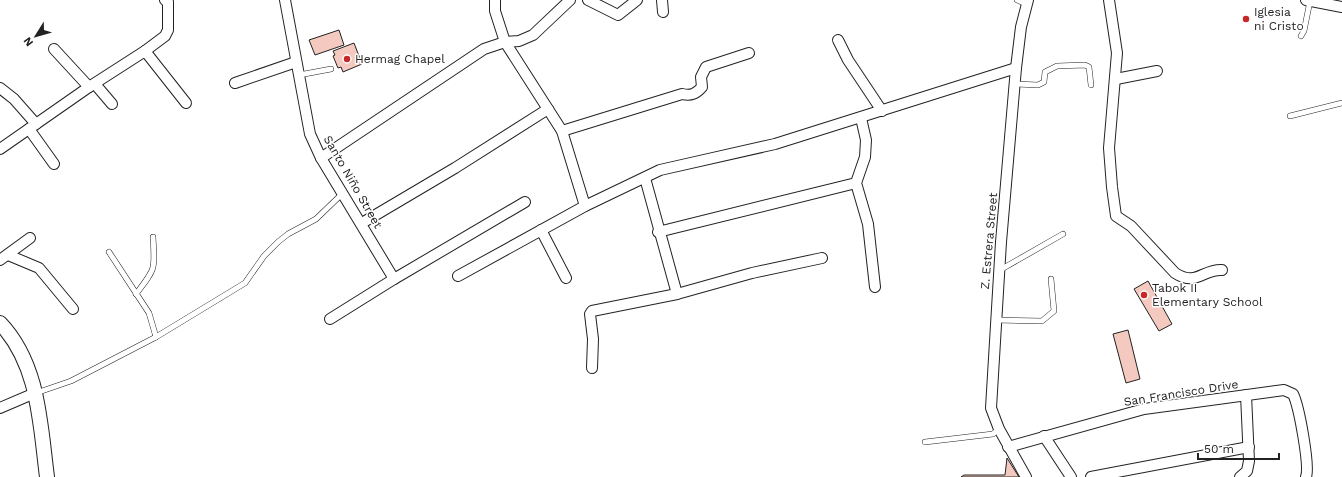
<svg xmlns="http://www.w3.org/2000/svg" width="1342" height="477" viewBox="0 0 1342 477" font-family="'Work Sans',sans-serif">
  <style>
    .building { fill: #f3c9c0; stroke: #222 }
    .lines { fill: none; stroke-linecap: round; stroke-linejoin: round }
    .lane-casing { stroke: #222; stroke-width: 6 }
    .street-casing { stroke: #222; stroke-width: 12 }
    .secondary-casing { stroke: #222; stroke-width: 16 }
    .lane { stroke: #fff; stroke-width: 5 }
    .street { stroke: #fff; stroke-width: 10 }
    .secondary { stroke: #fff; stroke-width: 14 }
    .poi-dot { fill: #c62828; stroke: #fff; stroke-width: 1.5 }
    .labels { text-anchor: middle; dominant-baseline: central; stroke-width: 3; stroke-linejoin: round; paint-order: stroke }
    .poi-label { font-size: 12px; fill: #222; stroke: #fff; text-anchor: start }
    .street-label { font-size: 12px; fill: #222; stroke: #fff }
  </style>
  <rect width="100%" height="100%" fill="#fff"/>
  <g class="building">
    <polygon points="339,30 344,45 315,55 309,40"/>
    <polygon points="354,43 362,64 343,72 341,67 338,68 333,56 335,55 333,51"/>
    <polygon points="1148,281 1172,324 1159,331 1134,289"/>
    <polygon points="1128,330 1140,379 1126,383 1113,334"/>
    <polygon points="1007,458 1019,477 961,477 964,475 1005,475"/>
  </g>
  <g class="lines">
    <g class="lane-casing">
      <g id="lane">
        <polyline points="1017,0 1026,4"/>
        <polyline points="1301,36 1304,31 1310,1"/>
        <polyline points="299,75 331,69"/>
        <polyline points="1015,84 1038,85 1044,82 1045,72 1057,66 1085,65 1089,67 1091,85"/>
        <polyline points="1290,116 1342,103"/>
        <polyline points="109,252 149,313 156,337"/>
        <polyline points="1000,270 1063,234"/>
        <path d="M 136,294 C 156,268 155,270 153,237"/>
        <polyline points="996,320 1042,321 1054,311 1051,279"/>
        <polyline points="36,393 71,381 156,337 245,283 264,256 278,242 288,234 316,219 343,193"/>
        <polyline points="925,442 993,434 999,429"/>
      </g>
    </g>
    <g class="street-casing">
      <g id="street">
        <polyline points="285,0 310,134 321,158 394,279"/>
        <polyline points="495,0 495,11 505,42 562,131 585,206"/>
        <polyline points="588,0 618,15 637,0"/>
        <polyline points="662,0 663,12"/>
        <path d="M 1109,0 L 1117,53 L 1109,148 L 1112,187 L 1116,216 L 1131,226 L 1175,273 C 1197,287 1202,269 1222,270"/>
        <polyline points="1306,0 1342,7"/>
        <polyline points="838,40 848,60 882,111"/>
        <polyline points="54,49 89,87"/>
        <polyline points="145,51 186,103"/>
        <polyline points="1116,79 1157,71"/>
        <polyline points="235,83 296,62"/>
        <polyline points="95,84 112,104"/>
        <polyline points="0,88 14,99 36,124"/>
        <polyline points="861,118 866,140 865,157 856,183 868,224 875,287"/>
        <polyline points="29,129 54,164"/>
        <path d="M 562,131 L 682,94 C 691,96 696,94 702,87 L 701,77 L 706,67 L 749,53"/>
        <polyline points="0,149 89,87 145,51 165,36 168,30 168,2 165,0"/>
        <polyline points="321,158 484,49 505,42 519,41 533,35 570,0"/>
        <polyline points="645,178 677,294"/>
        <polyline points="362,223 455,168 548,109"/>
        <polyline points="541,230 566,278"/>
        <polyline points="658,232 856,183"/>
        <polyline points="8,255 39,268 73,309"/>
        <polyline points="0,260 30,238"/>
        <polyline points="458,276 585,206 660,170 775,144 1016,68"/>
        <polyline points="330,319 394,279 525,202"/>
        <polyline points="592,368 593,339 590,314 592,311 677,294 752,273 822,258"/>
        <polyline points="0,408 35,393"/>
        <polyline points="1044,436 1071,477"/>
        <path d="M 1008,447 L 1144,409 L 1284,390 L 1293,394 C 1299,406 1310,466 1306,477"/>
        <polyline points="1026,477 999,429 991,408 1001,242 1016,68 1021,27 1028,0"/>
        <polyline points="1091,477 1249,447"/>
        <polyline points="1240,477 1247,471 1249,461 1246,395"/>
      </g>
    </g>
    <g class="secondary-casing">
      <path id="secondary" d="M 0,323 C 39,364 40,423 47,477"/>
    </g>
    <use href="#lane" class="lane"/>
    <use href="#street" class="street"/>
    <use href="#secondary" class="secondary"/>
  </g>
  <g class="poi-dot">
    <circle cx="1246" cy="19" r="4"/>
    <circle cx="347" cy="59" r="4"/>
    <circle cx="1144" cy="295" r="4"/>
  </g>
  <g class="labels">
    <g class="poi-label">
      <text x="1254" y="12">Iglesia<tspan x="1254" dy="14">ni Cristo</tspan></text>
      <text x="355" y="59">Hermag Chapel</text>
      <text x="1152" y="288">Tabok II<tspan x="1152" dy="14">Elementary School</tspan></text>
    </g>
    <g class="street-label">
      <text transform="translate(353 182) rotate(60)">Santo Niño Street</text>
      <text transform="translate(989 241) rotate(-85)">Z. Estrera Street</text>
      <text transform="translate(1181 393) rotate(-9)">San Francisco Drive</text>
    </g>
  </g>
  <g transform="translate(36 36) rotate(233)" stroke="#ffffff" stroke-width="3" paint-order="stroke">
  <path d="M0-3L7 15L0 10L-7 15Z" fill="#222222"/>
  <text y="-6" font-size="11" font-weight="bold" text-anchor="middle" fill="#222222">N</text>
  </g>
  <path d="M1198 453v6h81v-6" fill="none" stroke="#222222" stroke-width="2"/>
  <text x="1204" y="453" font-size="12" fill="#222222" stroke="#ffffff" stroke-width="3" paint-order="stroke">50 m</text>
</svg>
